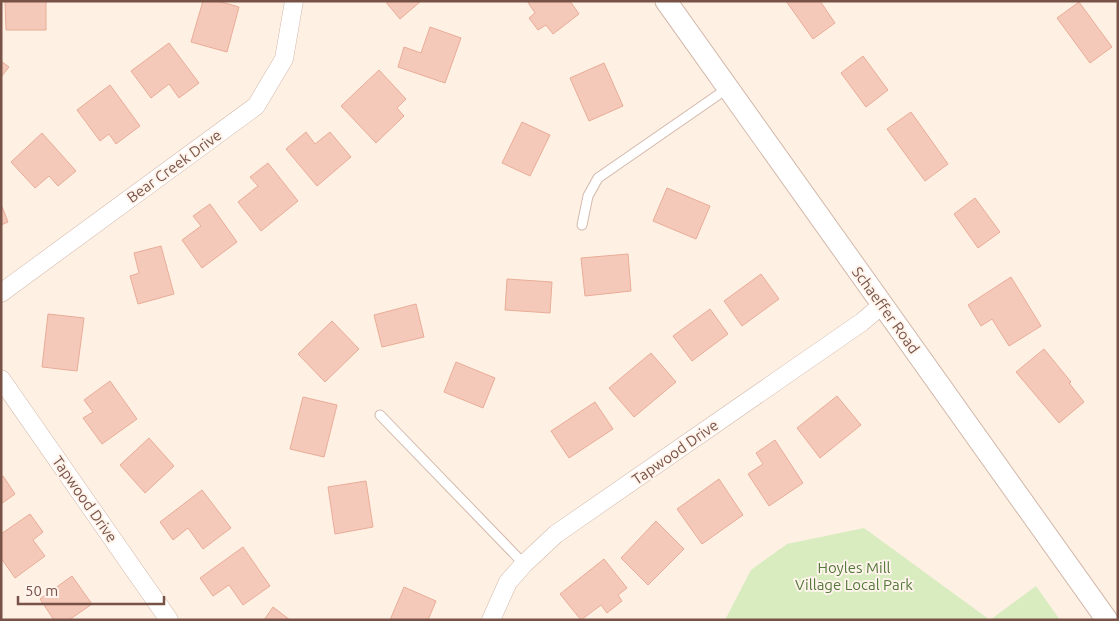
<svg xmlns="http://www.w3.org/2000/svg" width="1119" height="621" viewBox="0 0 1119 621" font-family="Ubuntu,sans-serif">
  <style>
    .green { fill: #d8ecc0 }
    .building { fill: #f5c9b9; stroke: #e9ac98 }
    .lines { fill: none; stroke-linecap: round; stroke-linejoin: round }
    .service-casing { stroke: #d2b8ab; stroke-width: 11 }
    .minor-casing { stroke: #d2b8ab; stroke-width: 19 }
    .tertiary-casing { stroke: #d2b8ab; stroke-width: 23 }
    .service { stroke: #fff; stroke-width: 9 }
    .minor { stroke: #fff; stroke-width: 18 }
    .tertiary { stroke: #fff; stroke-width: 21 }
    .labels { text-anchor: middle; dominant-baseline: central; stroke-width: 4; stroke-linejoin: round; paint-order: stroke }
    .street-label { font-size: 15px; fill: #785247; stroke: #fff4eb }
    .park-label { font-size: 15px; fill: #55793c; stroke: #fff4eb }
  </style>
  <rect width="100%" height="100%" fill="#fef0e3"/>
  <polygon class="green" points="864,528 990,620 1036,586 1060,620 725,620 751,570 787,544"/>
  <g class="building">
    <polygon points="5,1 46,1 46,30 6,30"/>
    <polygon points="203,1 218,1 239,7 227,52 191,42"/>
    <polygon points="385,1 421,1 400,19"/>
    <polygon points="527,1 570,1 579,14 553,34 546,25 538,30 529,18 535,13"/>
    <polygon points="786,1 820,1 835,23 813,39"/>
    <polygon points="1079,2 1112,47 1090,63 1057,18"/>
    <polygon points="430,27 461,38 445,83 398,67 404,47 421,53"/>
    <polygon points="169,43 199,83 179,98 169,84 151,98 131,71"/>
    <polygon points="863,56 888,90 866,107 841,73"/>
    <polygon points="1,61 9,67 1,77"/>
    <polygon points="604,63 623,106 589,121 570,78"/>
    <polygon points="379,70 406,99 397,108 404,116 376,143 341,106"/>
    <polygon points="110,85 140,126 116,144 109,134 100,141 77,110"/>
    <polygon points="911,112 948,164 925,181 887,129"/>
    <polygon points="522,122 550,135 530,176 502,163"/>
    <polygon points="306,132 315,144 330,132 351,157 317,186 286,149"/>
    <polygon points="42,133 76,171 58,186 49,176 35,188 11,162"/>
    <polygon points="268,163 298,201 261,231 238,202 258,186 250,177"/>
    <polygon points="667,188 710,206 696,239 653,221"/>
    <polygon points="975,198 1000,232 978,248 954,214"/>
    <polygon points="1,204 8,222 1,225"/>
    <polygon points="210,204 237,242 202,268 182,240 201,226 193,216"/>
    <polygon points="161,246 174,294 138,304 130,276 139,273 134,253"/>
    <polygon points="628,254 631,291 585,296 581,258"/>
    <polygon points="761,274 779,299 742,326 724,301"/>
    <polygon points="1011,277 1041,326 1009,346 992,319 981,326 968,305"/>
    <polygon points="507,279 552,282 550,313 505,310"/>
    <polygon points="416,304 424,337 382,347 374,315"/>
    <polygon points="710,309 728,334 692,361 673,336"/>
    <polygon points="48,314 84,318 77,371 42,367"/>
    <polygon points="332,321 359,349 325,382 298,354"/>
    <polygon points="1044,349 1071,382 1069,383 1084,402 1059,423 1016,372"/>
    <polygon points="651,353 676,382 634,417 609,388"/>
    <polygon points="456,362 495,378 483,408 444,392"/>
    <polygon points="110,381 137,419 102,444 83,418 93,412 84,400"/>
    <polygon points="837,396 861,425 820,458 797,428"/>
    <polygon points="303,397 337,405 324,457 290,449"/>
    <polygon points="595,402 613,429 569,458 551,431"/>
    <polygon points="149,438 174,466 145,493 120,465"/>
    <polygon points="775,440 803,483 769,506 748,474 763,464 756,453"/>
    <polygon points="3,476 15,494 1,504 1,477"/>
    <polygon points="719,479 743,515 702,544 677,509"/>
    <polygon points="366,481 373,527 335,534 328,487"/>
    <polygon points="202,490 231,528 203,549 188,528 173,540 160,522"/>
    <polygon points="30,514 43,532 33,540 45,556 15,578 1,558 1,534"/>
    <polygon points="656,521 684,549 648,585 621,558"/>
    <polygon points="243,547 270,586 243,605 229,585 213,596 200,578"/>
    <polygon points="604,559 627,588 618,595 622,601 607,613 601,605 581,620 560,594"/>
    <polygon points="72,576 92,604 69,620 54,620 40,599"/>
    <polygon points="404,587 436,601 428,620 390,620"/>
    <polygon points="273,607 290,620 264,620"/>
  </g>
  <g class="lines">
    <g class="service-casing">
      <g id="service">
        <polyline points="582,225 588,196 598,178 728,88"/>
        <polyline points="380,415 524,564"/>
      </g>
    </g>
    <g class="minor-casing">
      <g id="minor">
        <polyline points="1,293 256,106 284,59 294,1"/>
        <polyline points="1,379 169,620"/>
        <polyline points="491,620 508,582 524,564 556,534 862,322 882,305"/>
      </g>
    </g>
    <g class="tertiary-casing">
      <polyline id="tertiary" points="666,1 1107,620"/>
    </g>
    <use href="#service" class="service"/>
    <use href="#minor" class="minor"/>
    <use href="#tertiary" class="tertiary"/>
  </g>
  <g class="labels">
    <g class="street-label">
      <text transform="translate(174 166) rotate(-36)">Bear Creek Drive</text>
      <text transform="translate(886 310) rotate(54)">Schaeffer Road</text>
      <text transform="translate(675 452) rotate(-35)">Tapwood Drive</text>
      <text transform="translate(85 499) rotate(55)">Tapwood Drive</text>
    </g>
    <g class="park-label">
      <text x="854" y="567">Hoyles Mill<tspan x="854" dy="17">Village Local Park</tspan></text>
    </g>
  </g>
  <rect width="1119" height="621" fill="none" stroke="#785247" stroke-width="5"/>
  <path d="M18 596v8h146v-8" fill="none" stroke="#785247" stroke-width="2.5"/>
  <text x="25" y="596" font-size="15" fill="#785247" stroke="#fff4eb" stroke-width="4" paint-order="stroke">50 m</text>
</svg>
